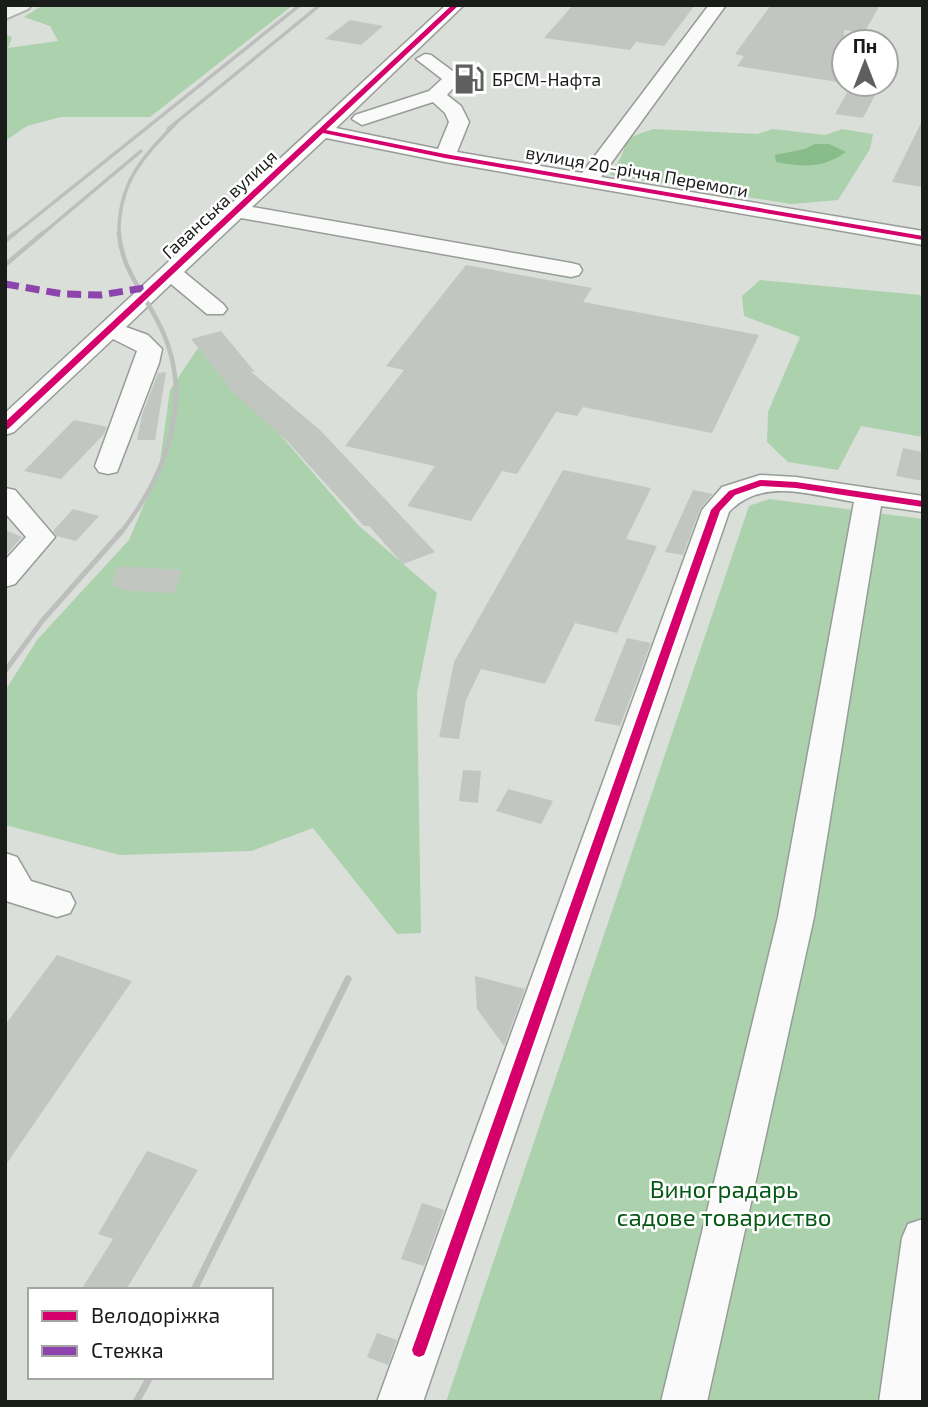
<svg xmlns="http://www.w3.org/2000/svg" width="928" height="1407" viewBox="0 0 928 1407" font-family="'Exo 2',sans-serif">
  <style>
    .green { fill: #acd1ad }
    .water { fill: #88bc8a }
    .building { fill: #c1c6c1 }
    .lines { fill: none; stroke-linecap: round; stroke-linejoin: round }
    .minor-casing { stroke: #989c98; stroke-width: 3 }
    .major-casing { stroke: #aab4aa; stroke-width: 4 }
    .minor { fill: #f9faf9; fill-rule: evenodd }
    .major { fill: #ecf0ec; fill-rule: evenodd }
    .rail-far3 { stroke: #bdbebd; stroke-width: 3.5 }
    .rail-far2 { stroke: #bdbebd; stroke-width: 4.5 }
    .rail-far1 { stroke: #bdbebd; stroke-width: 5 }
    .rail { stroke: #bdbebd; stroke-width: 7 }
    .quiet { stroke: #8e44ad; stroke-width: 7; stroke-dasharray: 14 7; stroke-linecap: butt }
    .cycleway-casing { stroke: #fff; stroke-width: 5 }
    .cycleway { fill: #d6006c; fill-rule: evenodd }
    .labels { text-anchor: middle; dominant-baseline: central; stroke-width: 5; stroke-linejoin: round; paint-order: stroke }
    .far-poi-label { font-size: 18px; fill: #191c19; stroke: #fff; text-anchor: start }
    .far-street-label { font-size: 18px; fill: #191c19; stroke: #fff }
    .near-park-label { font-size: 24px; fill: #065815; stroke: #fff }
  </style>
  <rect width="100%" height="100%" fill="#dadfda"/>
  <g class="green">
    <polygon points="43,5 293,5 150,117 61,117 27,126 5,141 5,34 12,37 8,48 58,41 50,26 24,17"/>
    <polygon points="653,129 757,134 773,129 825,135 842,129 873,134 870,149 838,200 791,204 610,175 621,157 628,138"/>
    <polygon points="760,280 920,295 923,299 923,437 861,426 838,470 788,462 767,442 768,412 800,337 744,316 742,296"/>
    <polygon points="198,348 283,438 358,525 437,593 417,693 421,933 397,934 313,828 251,851 120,855 5,825 5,691 37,640 129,540 159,469 170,390"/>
    <polygon points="769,499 923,519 923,1402 446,1402 749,506"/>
  </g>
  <path class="water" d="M 815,144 L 829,144 L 846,152 C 821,169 805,167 776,162 L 775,155 L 805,149 Z"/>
  <g class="building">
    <polygon points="573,5 695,5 664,46 636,42 630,50 544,38"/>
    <polygon points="771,5 880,5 864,33 844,30 844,83 737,66 744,56 735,54"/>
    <polygon points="350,20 383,26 361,45 325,39"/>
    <polygon points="852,84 881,84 863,118 835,114"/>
    <polygon points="923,119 923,187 892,182"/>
    <polygon points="466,265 592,288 583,302 759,335 712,433 583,407 577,416 556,412 517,474 502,471 471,521 407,506 435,466 345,446 404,370 386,366"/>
    <polygon points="221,331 255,372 250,371 320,430 435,552 403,564 369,526 364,526 286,440 226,386 228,385 191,339"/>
    <polygon points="166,372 155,440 137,440 142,415 158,373"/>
    <polygon points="74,420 107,427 104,434 61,479 24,471"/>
    <polygon points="903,448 923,452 923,481 896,476"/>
    <polygon points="563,470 651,488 626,539 657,546 617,633 575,623 545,684 481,669 466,700 459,739 439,737 454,662"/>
    <polygon points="693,490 713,494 700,509 683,555 665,552"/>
    <polygon points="73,509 99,516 76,541 57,536 53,531"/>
    <polygon points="5,530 22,537 5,556"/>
    <polygon points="118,566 182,570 174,593 119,590 120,587 111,586"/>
    <polygon points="627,638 651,643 620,726 594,721"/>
    <polygon points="463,770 481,771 478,803 459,801"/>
    <polygon points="508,789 553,801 541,824 496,811"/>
    <polygon points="57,955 132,981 5,1166 5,1025"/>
    <polygon points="475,976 525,989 504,1046 477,1009"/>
    <polygon points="147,1151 198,1170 126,1290 81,1290 113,1239 98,1234"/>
    <polygon points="422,1203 444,1210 424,1266 401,1259"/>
    <polygon points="377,1333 397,1340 388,1365 367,1357"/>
  </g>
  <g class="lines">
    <g class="minor-casing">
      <g id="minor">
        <polygon points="446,5 464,5 336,128 438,149 449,122 445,113 433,102 362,125 352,119 355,115 429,91 442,79 416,59 425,54 431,55 462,78 447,95 461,106 469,122 457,152 582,173 709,5 726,5 601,177 923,231 923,245 445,162 326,138 252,207 571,263 579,265 582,270 579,275 571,277 241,218 184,272 223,304 227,309 223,314 207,314 171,284 126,327 148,335 162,349 159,363 117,472 108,474 99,472 95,466 137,351 113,339 14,432 5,435 5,413"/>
        <path d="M 760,475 L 796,477 L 923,496 L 923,512 L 881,506 L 814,917 L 707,1402 L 661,1402 L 778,917 L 854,502 C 811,495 761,477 729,512 L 423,1402 L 377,1402 L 702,510 L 722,487 Z"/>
        <polygon points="5,488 15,490 55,537 15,584 5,587 5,560 26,537 5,513"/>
        <polygon points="5,853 17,857 31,881 70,893 75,903 70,913 57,917 6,901"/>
        <polygon points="923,1219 923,1402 879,1402 902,1238 908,1224"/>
      </g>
    </g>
    <g class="major-casing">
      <polygon id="major" points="5,5 31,5 28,9 5,19"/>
    </g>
    <use href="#minor" class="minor"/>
    <use href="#major" class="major"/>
    <g class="rail-far3">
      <polyline points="168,129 320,5"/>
      <polyline points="13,235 300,5"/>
      <polyline points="41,235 141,151"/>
      <path d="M 119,235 C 118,183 142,158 176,123"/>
    </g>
    <g class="rail-far2">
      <path d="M 119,233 C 121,267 142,291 157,320 C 197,394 168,472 120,534"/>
      <polyline points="5,241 15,233"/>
      <polyline points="5,265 43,233"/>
    </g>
    <polyline class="rail-far1" points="5,671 43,620 121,532"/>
    <g class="rail">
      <polyline points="194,1290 348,979"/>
      <polyline points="136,1402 150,1377"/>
    </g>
    <polyline class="quiet" points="5,284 63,294 100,295 151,287"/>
    <g class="cycleway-casing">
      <g id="cycleway">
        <polygon points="452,5 459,5 326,130 445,154 923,236 923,240 445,158 323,133 8,429 5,430 5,422"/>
        <polygon points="760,480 796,482 923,501 923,507 796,488 761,486 735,495 720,511 426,1350 424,1355 419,1357 414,1355 412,1350 711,510 729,491"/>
      </g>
    </g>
    <use href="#cycleway" class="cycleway"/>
  </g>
  <defs>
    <g id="fuel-bare" transform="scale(2.415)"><path d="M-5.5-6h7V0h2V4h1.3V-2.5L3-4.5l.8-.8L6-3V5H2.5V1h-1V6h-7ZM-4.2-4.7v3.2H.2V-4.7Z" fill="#5d605d" stroke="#fff" stroke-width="2.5" paint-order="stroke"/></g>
  </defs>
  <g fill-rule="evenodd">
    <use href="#fuel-bare" x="469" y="79"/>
  </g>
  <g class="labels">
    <g class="far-poi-label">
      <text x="492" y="79">БРСМ-Нафта</text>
    </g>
    <g class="far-street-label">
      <text transform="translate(637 171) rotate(10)">вулиця 20-річчя Перемоги</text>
      <text transform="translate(219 204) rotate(-43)">Гаванська вулиця</text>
    </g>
    <g class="near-park-label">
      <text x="724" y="1188">Виноградарь<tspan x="724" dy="28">садове товариство</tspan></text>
    </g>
  </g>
  <rect width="928" height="1407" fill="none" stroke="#191c19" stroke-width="14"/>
  <rect x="28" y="1288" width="245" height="91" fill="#ffffff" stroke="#a3a4a3" stroke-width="2"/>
  <rect x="42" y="1311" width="35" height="10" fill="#d6006c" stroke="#a3a4a3" stroke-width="2"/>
  <text x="91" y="1323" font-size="21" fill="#191c19">Велодоріжка</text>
  <rect x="42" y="1346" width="35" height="10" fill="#8e44ad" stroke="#a3a4a3" stroke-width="2"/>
  <text x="91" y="1358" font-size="21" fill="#191c19">Стежка</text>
  <g transform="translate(865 63)"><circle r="33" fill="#ffffff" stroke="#a3a4a3" stroke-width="2"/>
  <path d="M0-5L12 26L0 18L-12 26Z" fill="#5d605d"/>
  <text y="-10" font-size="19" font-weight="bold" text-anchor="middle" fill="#191c19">Пн</text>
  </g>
</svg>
